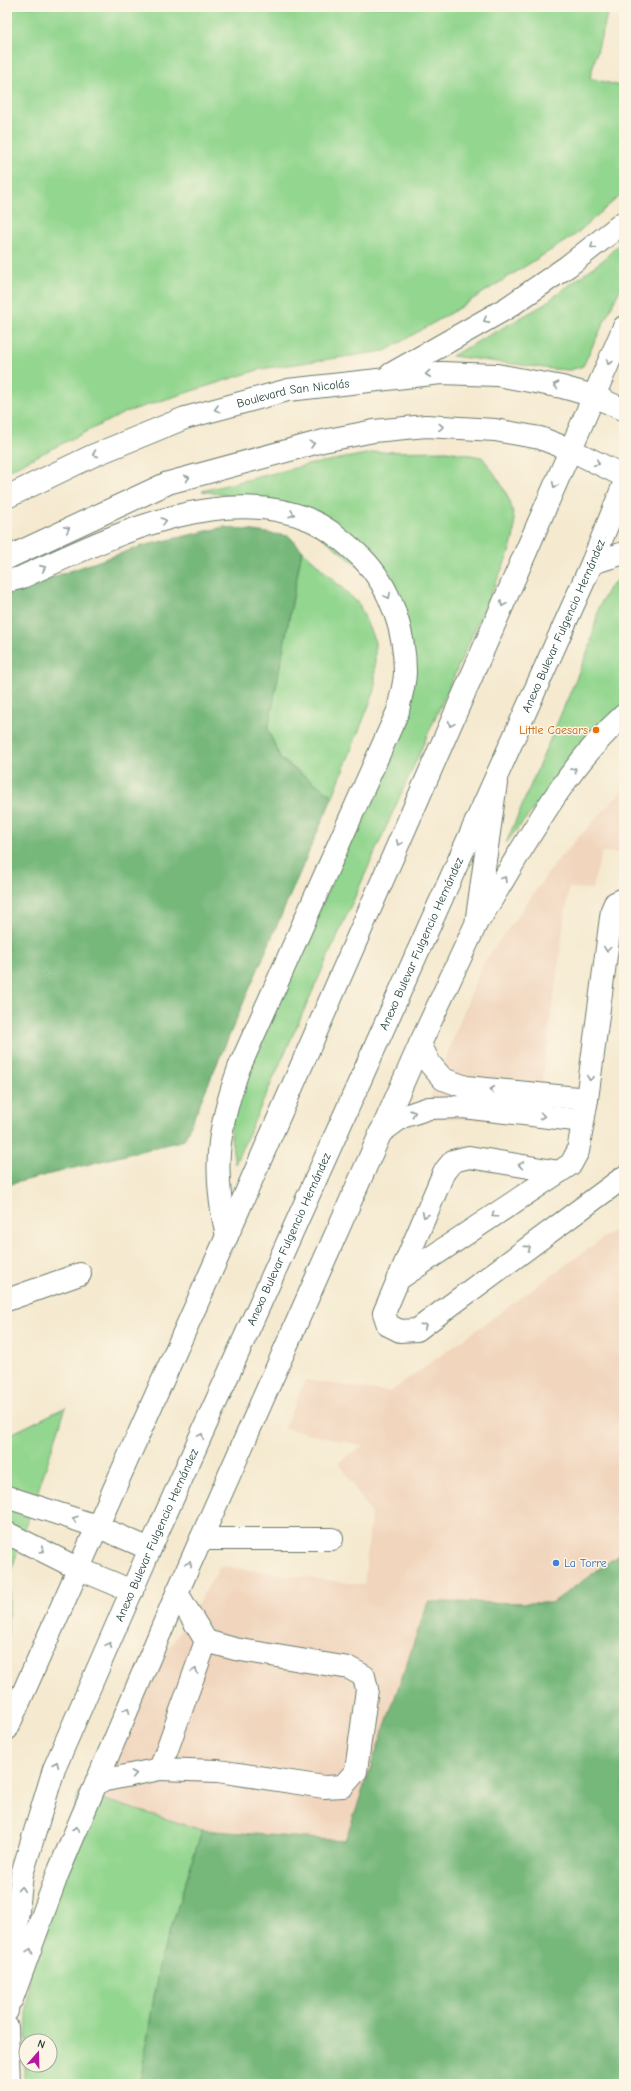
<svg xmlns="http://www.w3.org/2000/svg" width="631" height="2091" viewBox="0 0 631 2091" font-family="'Comic Neue',sans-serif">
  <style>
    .built { fill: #f1d5bd }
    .green { fill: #93d68f; stroke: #598a62 }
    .forest { fill: #76b77a; stroke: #4a7a57 }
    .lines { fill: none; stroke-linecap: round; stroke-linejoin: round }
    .minor-casing { stroke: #6a7a6b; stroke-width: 24 }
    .major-casing { stroke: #6a7a6b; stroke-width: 24 }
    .minor { stroke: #fff; stroke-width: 22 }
    .major { stroke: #fff; stroke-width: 22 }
    .oneway { stroke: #8f9e9a }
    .food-dot { fill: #e8710a; stroke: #fcf5e5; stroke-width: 1.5 }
    .shop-dot { fill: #3f7fe0; stroke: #fcf5e5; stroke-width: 1.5 }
    .labels { text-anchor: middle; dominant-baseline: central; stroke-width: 3; stroke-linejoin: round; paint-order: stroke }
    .street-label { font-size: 12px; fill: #1f3d34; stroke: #fcf5e5 }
    .food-label { font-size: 12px; fill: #c56008; stroke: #fcf5e5; text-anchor: end }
    .shop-label { font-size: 12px; fill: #366cbe; stroke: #fcf5e5; text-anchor: start }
  </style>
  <rect width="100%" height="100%" fill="#fcf5e5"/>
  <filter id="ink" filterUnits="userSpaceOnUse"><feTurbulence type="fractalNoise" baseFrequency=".025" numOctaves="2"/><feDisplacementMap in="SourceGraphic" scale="8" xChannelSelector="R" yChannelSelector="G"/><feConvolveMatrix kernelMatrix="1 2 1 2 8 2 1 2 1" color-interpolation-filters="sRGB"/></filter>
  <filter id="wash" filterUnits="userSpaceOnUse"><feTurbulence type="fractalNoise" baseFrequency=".012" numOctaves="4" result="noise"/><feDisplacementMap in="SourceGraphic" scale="16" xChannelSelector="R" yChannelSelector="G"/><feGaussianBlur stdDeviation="0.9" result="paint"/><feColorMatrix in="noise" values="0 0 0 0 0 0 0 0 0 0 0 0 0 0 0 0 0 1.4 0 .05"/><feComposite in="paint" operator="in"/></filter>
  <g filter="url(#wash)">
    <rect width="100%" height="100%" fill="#f5ead0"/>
    <g class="built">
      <polygon points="624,789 624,854 602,852 592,889 569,888 536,1125 487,1120 440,1118 419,1125 482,965 559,858"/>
      <polygon points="624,1223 624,1551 552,1603 428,1603 345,1841 202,1830 79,1792 221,1566 364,1585 371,1514 339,1462 363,1446 284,1428 305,1380 390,1392"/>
    </g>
    <g class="green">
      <polygon points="7,7 609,7 590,78 624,87 624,192 575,235 454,311 385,351 261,369 126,412 7,471"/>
      <polygon points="624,239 624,281 583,366 570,370 552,369 452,356 540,307 603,260"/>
      <path d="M 447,451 L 482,457 C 500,480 520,508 513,539 C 511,549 506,559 502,569 L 235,1164 L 230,1131 L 233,1106 L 404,719 L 395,595 L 275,500 L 230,496 L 202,491 L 307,465 L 377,452 Z"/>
      <polygon points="302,550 359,604 375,642 375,690 333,796 281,759 268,730"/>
      <polygon points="624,573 624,713 571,763 506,843 590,646 599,607 609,588"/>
      <polygon points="66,1407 11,1571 7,1647 7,1436"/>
      <polygon points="79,1792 202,1830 159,1966 140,2084 24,2084 26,2044 26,2065 50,2065 50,2041 26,2041 29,1963"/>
    </g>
    <g class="forest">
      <polygon points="224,527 289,536 302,550 268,730 281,760 333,796 184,1140 7,1185 7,593 142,546"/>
      <polygon points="624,1551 624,2084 140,2084 159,1966 202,1830 345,1841 428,1602 552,1603"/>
    </g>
  </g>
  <g filter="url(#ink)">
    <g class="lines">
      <g class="minor-casing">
        <g id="minor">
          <polyline points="594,396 624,327"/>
          <path d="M 481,917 C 524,847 562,771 624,715"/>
          <polyline points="420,1044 430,1064 443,1079 466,1087 587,1099"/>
          <polyline points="380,1133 402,1117 429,1108 463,1107 583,1121"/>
          <polyline points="559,1172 469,1157 453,1161 444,1172 384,1313 388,1325 400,1331 417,1330 624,1177"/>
          <polyline points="397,1280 571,1164 578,1151 587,1099 612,910 615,903 624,899"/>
          <polyline points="7,1300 80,1274"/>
          <polyline points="7,1497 96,1526 150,1549"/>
          <polyline points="7,1533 77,1568 132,1591"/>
          <polyline points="201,1539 332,1539"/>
          <polyline points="160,1769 218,1771 324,1787 343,1786 356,1771 367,1689 364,1676 349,1668 235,1649 206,1641"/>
          <polyline points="96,1782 160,1769 206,1641 177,1593"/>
          <polyline points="12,1999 58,1873 177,1593 420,1044 476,924 496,783"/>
        </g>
      </g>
      <g class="major-casing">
        <g id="major">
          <polyline points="391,374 507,308 568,266 624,222"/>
          <path id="s1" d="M 7,497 L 92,456 L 185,418 L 288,390 L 441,373 L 497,375 L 562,387 L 594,396 L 624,410"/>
          <polyline points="7,558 168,483 323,441 374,431 426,426 495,430 540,438 571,450 624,476"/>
          <polyline points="592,563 624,553"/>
          <path d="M 7,581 L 20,578 C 105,540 215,482 308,519 C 329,528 346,543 362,558 C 391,587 405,632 405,672 C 405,684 400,698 398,711 L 239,1068 C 217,1130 212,1171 227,1236"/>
          <polyline points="7,1729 227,1236 594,396"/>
          <path id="s2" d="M 7,2011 L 22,1874 L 54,1769 L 150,1549 L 592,563 L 624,484"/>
          <polyline points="7,2027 9,2084"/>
        </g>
      </g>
      <use href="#minor" class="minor"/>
      <use href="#major" class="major"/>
    </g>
    <defs><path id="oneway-chevron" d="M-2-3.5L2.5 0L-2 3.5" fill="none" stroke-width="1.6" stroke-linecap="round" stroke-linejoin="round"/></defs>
    <g class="oneway">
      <use href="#oneway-chevron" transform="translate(593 246) rotate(142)"/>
      <use href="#oneway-chevron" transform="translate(486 320) rotate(151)"/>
      <use href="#oneway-chevron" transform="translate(609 362) rotate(113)"/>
      <use href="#oneway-chevron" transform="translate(428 374) rotate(174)"/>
      <use href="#oneway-chevron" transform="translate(556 385) rotate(-167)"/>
      <use href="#oneway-chevron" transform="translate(217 409) rotate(165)"/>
      <use href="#oneway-chevron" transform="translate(441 427) rotate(3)"/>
      <use href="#oneway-chevron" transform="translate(312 444) rotate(-15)"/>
      <use href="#oneway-chevron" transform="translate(95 454) rotate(157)"/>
      <use href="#oneway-chevron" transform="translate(597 463) rotate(26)"/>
      <use href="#oneway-chevron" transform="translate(187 478) rotate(-16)"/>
      <use href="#oneway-chevron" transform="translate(555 485) rotate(114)"/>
      <use href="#oneway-chevron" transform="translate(292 514) rotate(17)"/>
      <use href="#oneway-chevron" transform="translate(164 521) rotate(-14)"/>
      <use href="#oneway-chevron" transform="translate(67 529) rotate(-26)"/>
      <use href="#oneway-chevron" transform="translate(43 568) rotate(-24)"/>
      <use href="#oneway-chevron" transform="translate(388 596) rotate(62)"/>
      <use href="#oneway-chevron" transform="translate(503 604) rotate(114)"/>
      <use href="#oneway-chevron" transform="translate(451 724) rotate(114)"/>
      <use href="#oneway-chevron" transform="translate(574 770) rotate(-51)"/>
      <use href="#oneway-chevron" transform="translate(399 843) rotate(114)"/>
      <use href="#oneway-chevron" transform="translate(504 879) rotate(-58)"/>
      <use href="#oneway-chevron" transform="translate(607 949) rotate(98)"/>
      <use href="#oneway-chevron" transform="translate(590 1078) rotate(98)"/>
      <use href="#oneway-chevron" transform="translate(492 1090) rotate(-174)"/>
      <use href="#oneway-chevron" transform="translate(413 1113) rotate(-19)"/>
      <use href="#oneway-chevron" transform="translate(542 1116) rotate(7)"/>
      <use href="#oneway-chevron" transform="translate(521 1165) rotate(-171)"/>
      <use href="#oneway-chevron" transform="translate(425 1215) rotate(113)"/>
      <use href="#oneway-chevron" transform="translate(494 1215) rotate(146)"/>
      <use href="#oneway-chevron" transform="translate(528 1248) rotate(-37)"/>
      <use href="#oneway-chevron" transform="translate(424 1326) rotate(-37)"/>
      <use href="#oneway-chevron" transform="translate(201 1436) rotate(-66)"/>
      <use href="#oneway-chevron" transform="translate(75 1519) rotate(-162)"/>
      <use href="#oneway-chevron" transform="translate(42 1550) rotate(26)"/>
      <use href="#oneway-chevron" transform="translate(189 1564) rotate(-66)"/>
      <use href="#oneway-chevron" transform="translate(109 1645) rotate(-66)"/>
      <use href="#oneway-chevron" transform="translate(195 1671) rotate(-70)"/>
      <use href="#oneway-chevron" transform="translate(127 1710) rotate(-67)"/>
      <use href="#oneway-chevron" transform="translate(56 1764) rotate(-67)"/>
      <use href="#oneway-chevron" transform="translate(134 1774) rotate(-11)"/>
      <use href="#oneway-chevron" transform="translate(76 1829) rotate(-67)"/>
      <use href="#oneway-chevron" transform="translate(21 1889) rotate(-84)"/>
      <use href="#oneway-chevron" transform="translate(30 1951) rotate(-70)"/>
    </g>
  </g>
  <circle class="food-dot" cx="596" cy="730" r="4"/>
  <circle class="shop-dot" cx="556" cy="1563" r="4"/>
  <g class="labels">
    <g class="street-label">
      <text stroke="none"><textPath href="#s1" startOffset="306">Boulevard San Nicolás</textPath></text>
      <text stroke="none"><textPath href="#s2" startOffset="1499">Anexo Bulevar Fulgencio Hernández</textPath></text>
      <text stroke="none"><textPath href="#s2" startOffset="1151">Anexo Bulevar Fulgencio Hernández</textPath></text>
      <text stroke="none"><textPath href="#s2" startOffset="827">Anexo Bulevar Fulgencio Hernández</textPath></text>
      <text stroke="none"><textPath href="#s2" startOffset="503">Anexo Bulevar Fulgencio Hernández</textPath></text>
    </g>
    <g class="food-label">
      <text x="588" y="730">Little Caesars</text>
    </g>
    <g class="shop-label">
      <text x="564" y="1563">La Torre</text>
    </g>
  </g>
  <rect width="631" height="2091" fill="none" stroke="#fcf5e5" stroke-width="24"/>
  <g transform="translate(38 2053) rotate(20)"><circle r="19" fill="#fcf5e5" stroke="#a4ab9e"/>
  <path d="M0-3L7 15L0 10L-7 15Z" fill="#b5179e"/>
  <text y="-6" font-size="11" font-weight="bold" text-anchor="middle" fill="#1f3d34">N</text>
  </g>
</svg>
